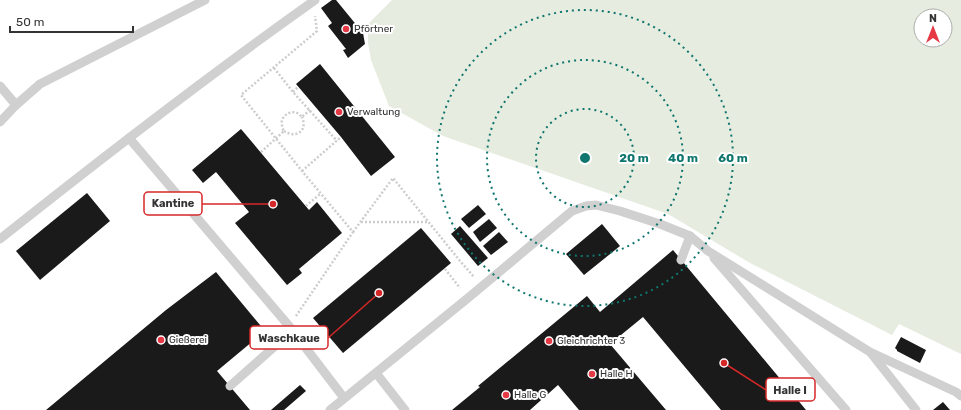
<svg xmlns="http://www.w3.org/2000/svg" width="961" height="410" viewBox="0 0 961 410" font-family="Rubik,sans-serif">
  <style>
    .green { fill: #e6ecdf; fill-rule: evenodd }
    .building { fill: #1a1a1a }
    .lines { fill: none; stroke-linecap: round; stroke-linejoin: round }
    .path { stroke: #cdcdcd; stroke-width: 2.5; stroke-dasharray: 2 2; stroke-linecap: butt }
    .lane { stroke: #d0d0d0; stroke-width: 9 }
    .ring { fill: none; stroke: #0f766e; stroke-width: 2; stroke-dasharray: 2 4 }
    .poi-dot { fill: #e63946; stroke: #fff; stroke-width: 1.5 }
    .labels { text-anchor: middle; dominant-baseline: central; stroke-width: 4; stroke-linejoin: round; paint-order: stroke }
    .poi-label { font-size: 10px; fill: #333; stroke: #fff; text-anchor: start }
    .centre { fill: #0f766e; stroke: #fff; stroke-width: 2 }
    .ring-label { font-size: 12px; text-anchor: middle; font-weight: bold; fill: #0f766e; stroke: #fff; stroke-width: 4; stroke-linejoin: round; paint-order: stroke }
    .leader { fill: none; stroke: #d62828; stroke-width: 1.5 }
    .callout-dot { fill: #d62828; stroke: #fff; stroke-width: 1.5 }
    .callout { fill: #fff; stroke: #d62828; stroke-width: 1.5 }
    .callout-label { font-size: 11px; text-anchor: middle; font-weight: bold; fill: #333 }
  </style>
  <rect width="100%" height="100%" fill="#fff"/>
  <path class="green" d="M 392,0 L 961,0 L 961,354 L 899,324 L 892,335 L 750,263 L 668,214 L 443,136 L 389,106 L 371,60 L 368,43 L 368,24 ZM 921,16 L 945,16 L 945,40 L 921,40 Z"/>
  <g class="building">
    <polygon points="332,0 336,0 363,33 365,44 348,58 343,50 346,49 328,26 332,23 321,8"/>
    <polygon points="320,64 395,157 371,176 341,137 296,84"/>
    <polygon points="241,129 309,210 317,202 342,233 299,269 302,273 287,285 235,223 249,212 216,172 203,183 192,170"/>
    <polygon points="87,193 110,221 40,280 16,251"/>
    <polygon points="478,205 486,214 469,228 461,219"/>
    <polygon points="489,219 497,228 480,242 473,232"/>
    <polygon points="602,224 620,246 584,275 566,254"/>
    <polygon points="460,226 488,258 478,266 451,234"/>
    <polygon points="421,228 451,263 343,353 313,318"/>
    <polygon points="499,232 508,242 491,255 483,246"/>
    <polygon points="673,250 806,410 721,410 643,317 610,344 666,410 579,410 558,385 530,410 452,410 480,387 478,386 587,296 600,312"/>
    <polygon points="216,272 265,331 217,371 250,410 46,410 166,310"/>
    <polygon points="901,337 926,350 920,363 897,351 897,350 895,348"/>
    <polygon points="300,385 306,391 284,410 271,410"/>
    <polygon points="943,402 950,410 933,410"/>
  </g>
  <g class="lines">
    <g class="path">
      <polyline points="274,68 293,92 337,141"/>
      <polyline points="293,92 298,87"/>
      <path d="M 284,131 C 296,139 308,131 302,117"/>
      <path d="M 261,152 L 284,131 C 283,130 282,127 282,125 C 280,117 289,110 297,113 C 298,113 301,116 302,117 L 310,110"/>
      <polyline points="302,171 341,137"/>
      <polyline points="306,206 320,194"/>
      <polyline points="361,222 429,222"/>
      <polyline points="353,232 393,178 460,261 474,277"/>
      <polyline points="445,269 460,288"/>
      <polyline points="296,316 353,232 302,171 241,95 317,31 315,16"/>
    </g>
    <g class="lane">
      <polyline points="0,86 16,105"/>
      <polyline points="0,122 16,105 40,84 205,0"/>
      <polyline points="129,138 289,326 344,398"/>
      <path d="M 0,239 C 103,157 208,76 315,0"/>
      <polyline points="714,258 846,410"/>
      <polyline points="681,260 690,236"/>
      <polyline points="871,353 916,410"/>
      <polyline points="376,373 405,410"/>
      <polyline points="230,386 292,331"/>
      <polyline points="330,410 468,298 572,211 586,206 596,205 620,211 660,224 690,236 708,251 870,352 956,392 961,396"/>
    </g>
  </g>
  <g class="ring">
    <circle cx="585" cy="158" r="49"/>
    <circle cx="585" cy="158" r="98"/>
    <circle cx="585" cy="158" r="148"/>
  </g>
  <g class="poi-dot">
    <circle cx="346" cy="29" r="4"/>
    <circle cx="339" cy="112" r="4"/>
    <circle cx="161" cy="340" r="4"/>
    <circle cx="549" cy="341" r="4"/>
    <circle cx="592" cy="374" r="4"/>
    <circle cx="506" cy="395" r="4"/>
  </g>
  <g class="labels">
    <g class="poi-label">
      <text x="354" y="29">Pförtner</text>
      <text x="347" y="112">Verwaltung</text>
      <text x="169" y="340">Gießerei</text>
      <text x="557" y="341">Gleichrichter 3</text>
      <text x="600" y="374">Halle H</text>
      <text x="514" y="395">Halle G</text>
    </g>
  </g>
  <circle cx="585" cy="158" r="6" class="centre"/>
  <g class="ring-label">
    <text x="634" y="162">20 m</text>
    <text x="683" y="162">40 m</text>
    <text x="733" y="162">60 m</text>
  </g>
  <path class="leader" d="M273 204L202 204M379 293L328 338M724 363L766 390"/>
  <g class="callout-dot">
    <circle cx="273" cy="204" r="4"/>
    <circle cx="379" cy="293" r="4"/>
    <circle cx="724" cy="363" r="4"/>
  </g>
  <g class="callout">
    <rect x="144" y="192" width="58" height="23" rx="4"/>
    <rect x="250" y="326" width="78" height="23" rx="4"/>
    <rect x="766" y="378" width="49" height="23" rx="4"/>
  </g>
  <g class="callout-label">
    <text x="173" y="207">Kantine</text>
    <text x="289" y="342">Waschkaue</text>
    <text x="790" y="394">Halle I</text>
  </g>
  <g transform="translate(933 28)"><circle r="19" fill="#ffffff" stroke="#adadad"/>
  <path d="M0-3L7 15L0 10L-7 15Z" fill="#e63946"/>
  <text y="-6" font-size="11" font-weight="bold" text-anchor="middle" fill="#333333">N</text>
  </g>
  <path d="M10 26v6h123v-6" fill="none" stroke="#333333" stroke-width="2"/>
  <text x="16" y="26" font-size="12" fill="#333333" stroke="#ffffff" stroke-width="3" paint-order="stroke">50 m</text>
</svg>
